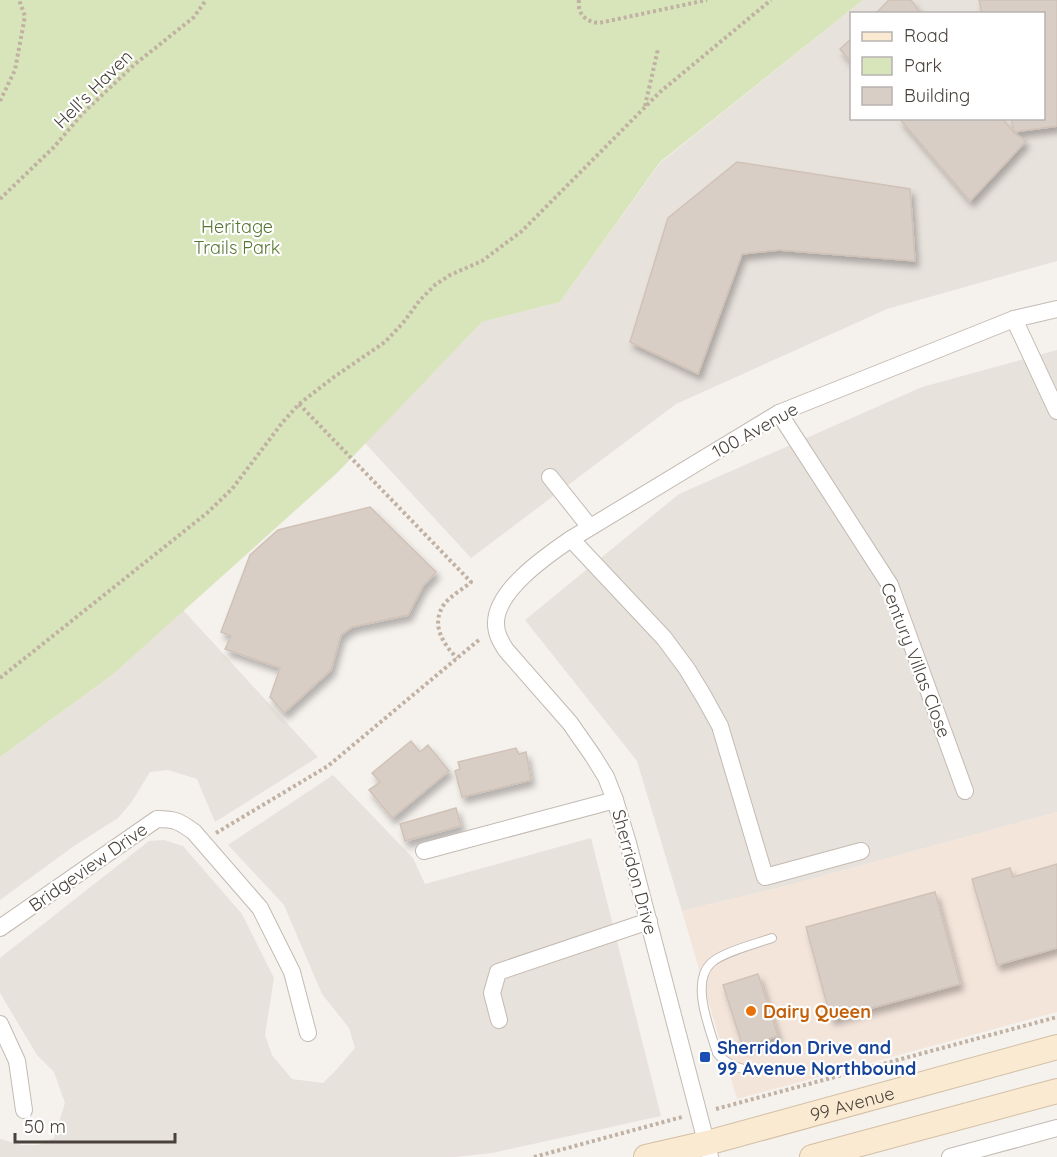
<svg xmlns="http://www.w3.org/2000/svg" width="1057" height="1157" viewBox="0 0 1057 1157" font-family="Quicksand,sans-serif">
  <style>
    .residential { fill: #e8e2dc; fill-rule: evenodd }
    .commercial { fill: #f4e5db }
    .park { fill: #d8e4ba }
    .building { fill: #d9cec6; stroke: #d0c2b7; stroke-width: 1.5; filter: url(#shadow) }
    .lines { fill: none; stroke-linecap: round; stroke-linejoin: round }
    .lane-casing { stroke: #c3bab3; stroke-width: 10 }
    .street-casing { stroke: #c3bab3; stroke-width: 18 }
    .secondary-casing { stroke: #d3bfa3; stroke-width: 26 }
    .path { stroke: #c0b1a3; stroke-width: 4; stroke-dasharray: 3 3; stroke-linecap: butt }
    .lane { stroke: #fff; stroke-width: 8 }
    .street { stroke: #fff; stroke-width: 16 }
    .secondary { stroke: #faead2; stroke-width: 24 }
    .food-dot { fill: #e8710a; stroke: #fff; stroke-width: 2 }
    .transit-dot { fill: #1a4fb4; stroke: #fff; stroke-width: 2 }
    .labels { text-anchor: middle; dominant-baseline: central; stroke-width: 4.5; stroke-linejoin: round; paint-order: stroke }
    .street-label { font-size: 18px; fill: #49413b; stroke: #fff }
    .park-label { font-size: 18px; fill: #577633; stroke: #fff }
    .food-label { font-size: 18px; font-weight: bold; fill: #c56008; stroke: #fff; text-anchor: start }
    .transit-label { font-size: 18px; font-weight: bold; fill: #164399; stroke: #fff; text-anchor: start }
  </style>
  <defs>
    <filter id="shadow"><feDropShadow dx="3.5" dy="6" stdDeviation="3" flood-color="#0004"/></filter>
  </defs>
  <rect width="100%" height="100%" fill="#f5f1ed"/>
  <g class="residential">
    <path d="M 863,0 L 1057,0 L 1057,261 L 887,309 L 676,404 L 471,558 L 365,443 L 482,322 L 560,302 L 660,163 ZM 852,14 L 1044,14 L 1044,118 L 852,118 Z"/>
    <polygon points="1057,350 1057,812 782,887 682,911 637,761 525,620 679,494 922,387"/>
    <polygon points="183,610 318,757 215,822 197,779 168,770 150,772 131,803 118,818 74,846 0,900 0,757 112,675"/>
    <polygon points="333,775 413,858 425,884 591,838 661,1116 492,1153 455,1157 0,1157 0,1139 21,1145 38,1145 54,1138 65,1103 54,1072 37,1055 0,993 0,958 149,841 164,840 183,846 242,914 274,978 265,1035 272,1055 292,1079 323,1083 338,1068 355,1048 349,1028 322,994 284,905 228,845"/>
  </g>
  <polygon class="commercial" points="1057,812 1057,1012 737,1099 682,911 782,887"/>
  <polygon class="park" points="0,0 863,0 660,162 560,302 482,322 338,472 112,675 0,757"/>
  <g class="building">
    <polygon points="889,0 911,0 921,14 875,14"/>
    <polygon points="979,0 1057,0 1057,126 1014,132 1011,118 1044,118 1044,14 982,14"/>
    <polygon points="852,38 852,63 840,49"/>
    <polygon points="899,118 1002,118 1014,133 1026,141 970,201"/>
    <polygon points="737,162 910,189 915,261 779,250 742,254 698,374 630,342 668,218"/>
    <polygon points="370,507 436,572 423,586 408,615 352,627 341,635 331,670 284,713 270,697 280,668 225,649 231,636 221,632 250,555 278,530"/>
    <polygon points="411,741 420,752 428,745 449,771 392,818 369,790 380,782 372,773"/>
    <polygon points="516,748 519,754 526,752 531,780 462,797 455,771 460,769 458,762"/>
    <polygon points="456,808 461,826 405,841 400,824"/>
    <polygon points="1057,864 1057,948 997,965 972,879 1010,868 1013,877"/>
    <polygon points="935,892 960,984 831,1019 806,927"/>
    <polygon points="758,974 778,1036 743,1047 723,985"/>
  </g>
  <g class="lines">
    <g class="lane-casing">
      <path id="lane" d="M 749,1069 C 738,1070 723,1061 717,1053 C 710,1029 690,983 711,963 C 723,952 755,944 772,938"/>
    </g>
    <g class="street-casing">
      <g id="street">
        <polyline points="1014,319 1057,411"/>
        <polyline points="779,413 890,585 965,791"/>
        <polyline points="550,477 589,526"/>
        <polyline points="571,539 664,638 687,669 704,697 720,726 765,877 861,851"/>
        <polyline points="424,851 615,800"/>
        <path d="M 0,928 L 157,819 C 175,819 179,821 194,832 L 260,908 L 292,972 L 308,1033"/>
        <polyline points="499,1020 492,993 498,972 649,921"/>
        <polyline points="0,1024 17,1061 24,1110"/>
        <path d="M 710,1157 L 628,843 L 615,800 L 606,777 L 593,756 L 570,723 L 506,650 C 501,642 496,634 496,624 C 495,591 546,556 571,539 L 779,413 L 1014,319 L 1057,309"/>
        <polyline points="950,1157 1057,1128"/>
      </g>
    </g>
    <g class="secondary-casing">
      <g id="secondary">
        <path id="s1" d="M 646,1157 L 707,1143 L 1057,1047"/>
        <polyline points="812,1157 1057,1091"/>
      </g>
    </g>
    <g class="path">
      <path d="M 579,0 C 577,14 586,22 599,23 L 707,0"/>
      <polyline points="0,101 15,70 25,16 19,0"/>
      <polyline points="645,106 658,49"/>
      <polyline points="0,199 54,147 83,113 134,65 194,17 206,0"/>
      <path d="M 299,404 L 471,582 C 463,589 452,595 445,603 C 430,623 442,643 457,658"/>
      <polyline points="0,678 207,513 232,489 282,423 299,404 334,377 385,342 403,323 420,300 435,285 450,275 482,261 522,231 660,92 771,0"/>
      <polyline points="216,833 328,766 480,639"/>
      <polyline points="716,1109 1057,1017"/>
      <polyline points="534,1157 682,1117"/>
    </g>
    <use href="#lane" class="lane"/>
    <use href="#street" class="street"/>
    <use href="#secondary" class="secondary"/>
  </g>
  <circle class="food-dot" cx="751" cy="1011" r="6"/>
  <rect class="transit-dot" x="699" y="1051" width="12" height="12" rx="3"/>
  <g class="labels">
    <g class="street-label">
      <text transform="translate(93 89) rotate(-45)">Hell's Haven</text>
      <text transform="translate(755 430) rotate(-29)">100 Avenue</text>
      <text transform="translate(916 660) rotate(69)">Century Villas Close</text>
      <text transform="translate(88 867) rotate(-35)">Bridgeview Drive</text>
      <text transform="translate(635 872) rotate(75)">Sherridon Drive</text>
      <text stroke="none"><textPath href="#s1" startOffset="213">99 Avenue</textPath></text>
    </g>
    <g class="park-label">
      <text x="237" y="226">Heritage<tspan x="237" dy="21">Trails Park</tspan></text>
    </g>
    <g class="food-label">
      <text x="763" y="1011">Dairy Queen</text>
    </g>
    <g class="transit-label">
      <text x="717" y="1047">Sherridon Drive and<tspan x="717" dy="21">99 Avenue Northbound</tspan></text>
    </g>
  </g>
  <rect x="850" y="12" width="195" height="108" fill="#ffffff" stroke="#b6b3b1" stroke-width="1.5"/>
  <rect x="862" y="32" width="30" height="9" fill="#faead2" stroke="#b6b3b1" stroke-width="1.5"/>
  <text x="904" y="42" font-size="18" fill="#49413b">Road</text>
  <rect x="862" y="57" width="30" height="18" fill="#d8e4ba" stroke="#b6b3b1" stroke-width="1.5"/>
  <text x="904" y="72" font-size="18" fill="#49413b">Park</text>
  <rect x="862" y="87" width="30" height="18" fill="#d9cec6" stroke="#b6b3b1" stroke-width="1.5"/>
  <text x="904" y="102" font-size="18" fill="#49413b">Building</text>
  <path d="M15 1133v9h160v-9" fill="none" stroke="#49413b" stroke-width="3"/>
  <text x="24" y="1133" font-size="18" fill="#49413b" stroke="#ffffff" stroke-width="4.5" paint-order="stroke">50 m</text>
</svg>
